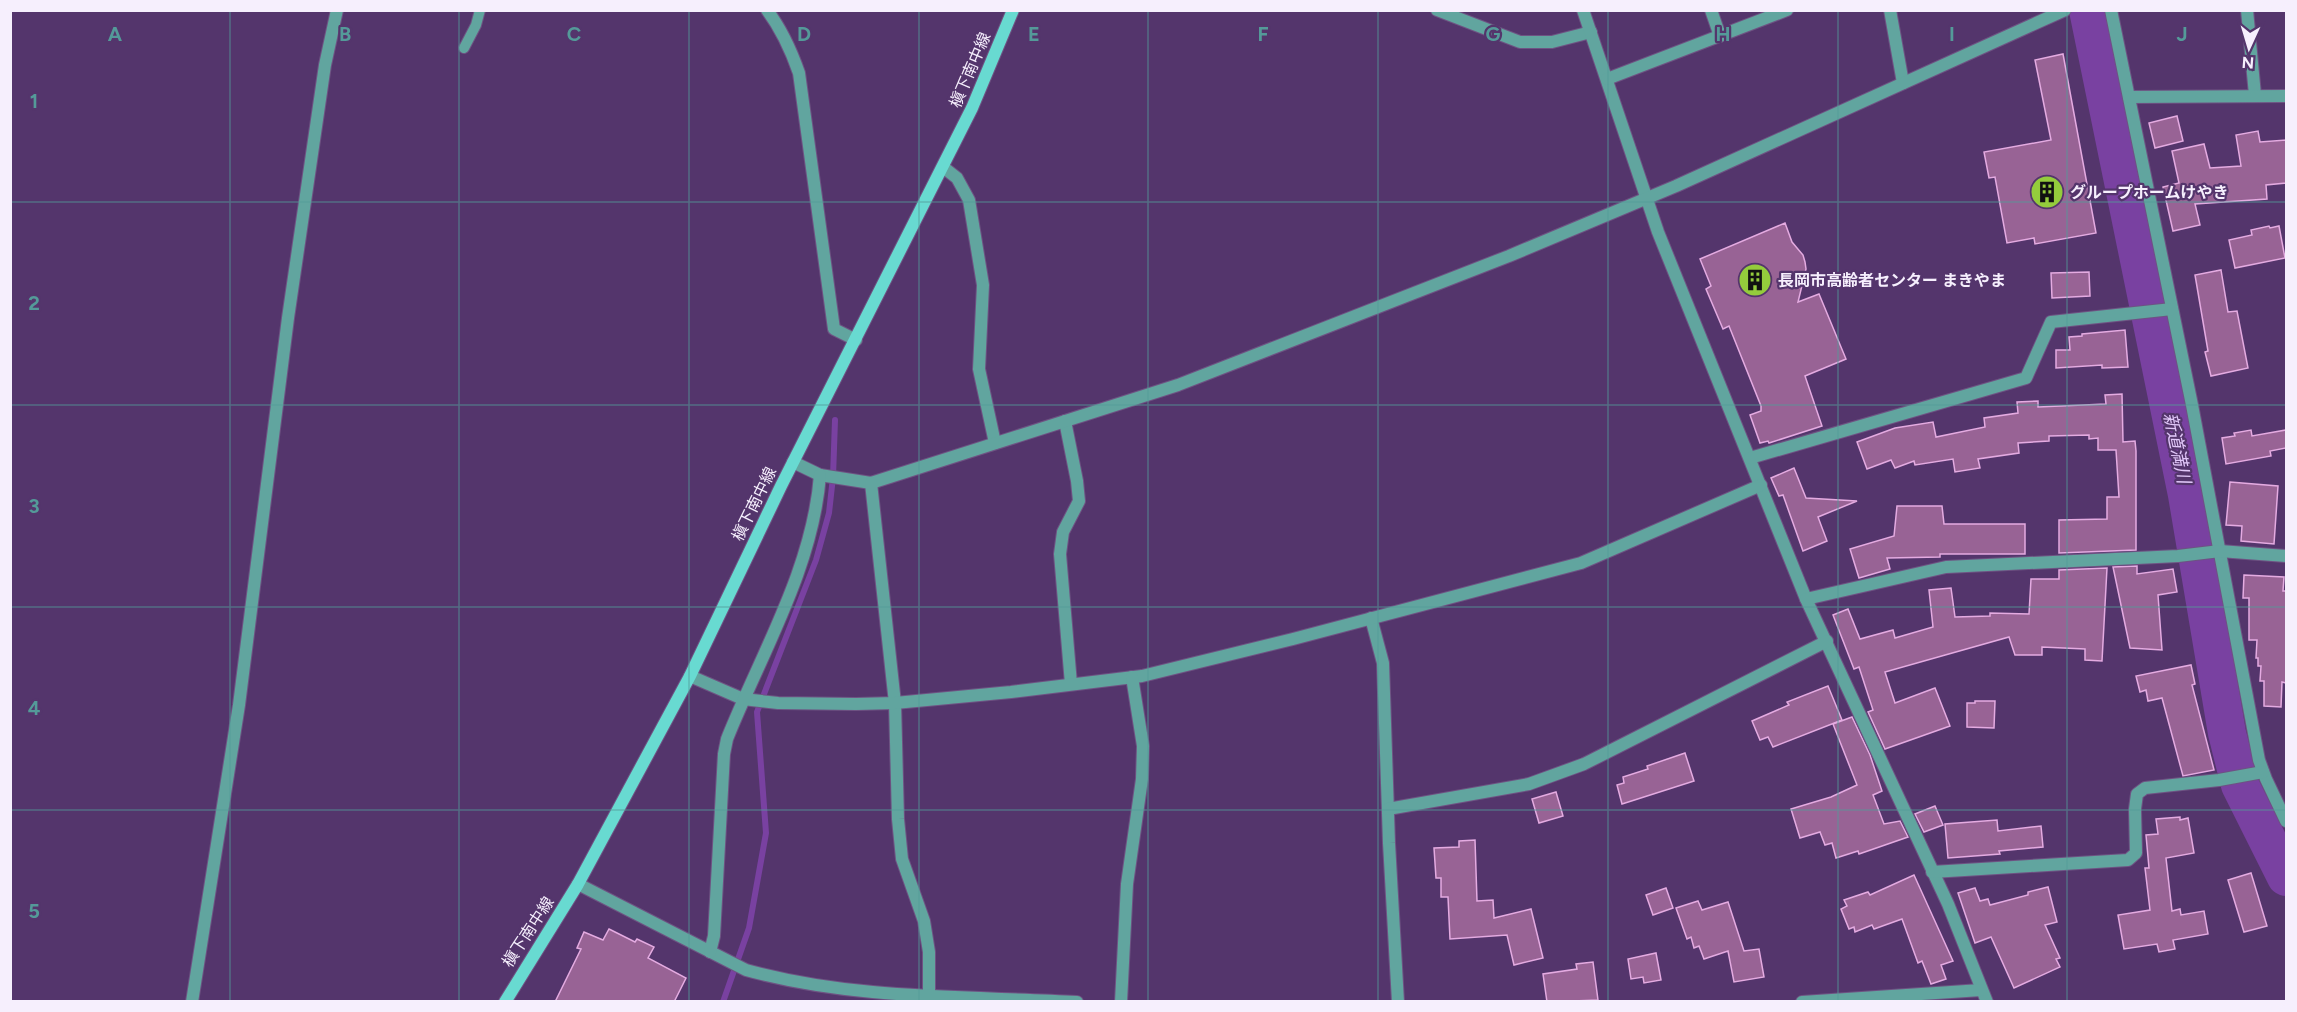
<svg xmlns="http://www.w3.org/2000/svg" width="2297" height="1012" viewBox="0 0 2297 1012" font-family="Figtree,'Noto Sans JP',sans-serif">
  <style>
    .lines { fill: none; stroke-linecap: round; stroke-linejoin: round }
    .stream { stroke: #7941a1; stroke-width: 6 }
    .river { stroke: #7941a1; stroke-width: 38 }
    .building { fill: #986395; stroke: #e4abe1; stroke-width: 1.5 }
    .lane-casing { stroke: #6e5383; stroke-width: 12 }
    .street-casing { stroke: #6e5383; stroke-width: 14 }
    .secondary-casing { stroke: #6e5383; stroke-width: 14 }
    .lane { stroke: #61a59f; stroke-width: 10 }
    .street { stroke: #61a59f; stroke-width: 12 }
    .secondary { stroke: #68dad1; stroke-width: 12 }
    .grid { fill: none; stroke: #549a99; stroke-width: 1.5; stroke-opacity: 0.55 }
    .labels { text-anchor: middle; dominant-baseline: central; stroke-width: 4.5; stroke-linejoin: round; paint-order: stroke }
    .street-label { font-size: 16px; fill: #f6effd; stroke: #54356c }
    .poi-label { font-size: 16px; font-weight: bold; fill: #f6effd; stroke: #54356c; text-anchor: start }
    .water-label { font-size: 18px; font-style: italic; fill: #e1c7f9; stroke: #54356c }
    .grid-label { font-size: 20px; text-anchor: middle; font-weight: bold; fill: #549a99; stroke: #54356c; stroke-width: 4.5; stroke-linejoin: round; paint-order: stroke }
  </style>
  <rect width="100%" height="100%" fill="#54356c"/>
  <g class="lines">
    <polyline class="stream" points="723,1002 749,928 766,833 757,712 816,560 829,513 833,477 835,420"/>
    <polyline class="river" points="2088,10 2187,495 2227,733 2240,785 2286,877"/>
  </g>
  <g class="building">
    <polygon points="2063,54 2096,233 2035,244 2034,238 2007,243 1995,177 1989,178 1984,152 2051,140 2035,60"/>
    <polygon points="2177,116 2183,141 2155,148 2149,123"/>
    <polygon points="2258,131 2260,142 2286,140 2286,183 2266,185 2267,199 2195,204 2200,225 2173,231 2163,187 2179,183 2172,151 2204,144 2210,168 2241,166 2236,135"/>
    <polygon points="1785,223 1792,242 1803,255 1805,262 1806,269 1798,302 1819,294 1846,359 1805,376 1822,426 1769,443 1768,441 1760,443 1750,415 1761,411 1761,406 1729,326 1723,329 1706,289 1711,286 1700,259"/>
    <polygon points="2269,226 2270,228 2279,226 2285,258 2235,268 2229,240 2252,235 2251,230"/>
    <polygon points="2221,270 2228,312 2237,311 2248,368 2211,376 2205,352 2208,351 2195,275"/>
    <polygon points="2089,272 2090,296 2052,298 2051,273"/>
    <polygon points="2125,330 2128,367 2102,368 2102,365 2056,368 2056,350 2070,350 2069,337 2082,336 2082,334"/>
    <polygon points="2122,394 2123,442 2135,441 2136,451 2136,550 2059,553 2059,520 2107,519 2107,497 2119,497 2116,450 2098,450 2098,438 2089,439 2089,435 2049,436 2049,441 2018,443 2019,453 1978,459 1980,468 1955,472 1953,459 1915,465 1914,461 1895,468 1891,460 1867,469 1857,442 1895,428 1933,422 1936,437 1985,427 1984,418 2018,413 2017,402 2038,401 2038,407 2106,404 2105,395"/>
    <polygon points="2251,430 2252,436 2286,430 2286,448 2270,451 2271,456 2226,464 2222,438 2235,436 2234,433"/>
    <polygon points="1794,468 1806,498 1857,501 1818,517 1827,541 1803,551 1783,495 1779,496 1771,478"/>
    <polygon points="2230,482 2278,486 2274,544 2241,541 2242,526 2226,525"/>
    <polygon points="1897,506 1942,506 1944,524 2025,524 2025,554 1940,554 1940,557 1887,558 1890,569 1859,578 1850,549 1894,536"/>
    <polygon points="2137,566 2137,574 2173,569 2177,592 2158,595 2162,650 2130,648 2113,567"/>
    <polygon points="2107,568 2102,661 2085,660 2085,649 2042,647 2042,655 2015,655 2009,637 1885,672 1895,703 1935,688 1950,726 1885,749 1868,712 1873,710 1859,667 1854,669 1833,615 1848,609 1860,639 1893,630 1895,638 1933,627 1929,590 1951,588 1955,617 1990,616 1990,613 2029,614 2031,579 2059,579 2059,570"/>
    <polygon points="2244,575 2284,577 2283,591 2286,591 2286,683 2282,682 2281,707 2264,706 2264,681 2260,681 2261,666 2258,666 2258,658 2256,658 2257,640 2249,640 2249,598 2243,598"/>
    <polygon points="2191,665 2195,684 2192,685 2214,770 2183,776 2162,698 2148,701 2146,690 2140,692 2136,676"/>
    <polygon points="1828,686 1842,720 1773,747 1768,737 1760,740 1752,721 1789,705 1787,702"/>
    <polygon points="1975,701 1995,701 1994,728 1967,727 1967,703 1975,703"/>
    <polygon points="1852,717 1870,755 1882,791 1873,795 1884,824 1900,821 1908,837 1859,854 1858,851 1836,858 1832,843 1825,845 1820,832 1800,838 1791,809 1831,797 1857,785 1833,724"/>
    <polygon points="1685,753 1694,781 1622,804 1617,785 1624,783 1623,777 1648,769 1647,766"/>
    <polygon points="1556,792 1563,816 1539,823 1532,799"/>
    <polygon points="1935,806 1943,825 1924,832 1915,814"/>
    <polygon points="2180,817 2180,820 2188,818 2194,853 2166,858 2172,911 2180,909 2181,915 2204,911 2208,934 2173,940 2175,949 2159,952 2157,944 2124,949 2118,915 2150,910 2145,868 2149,868 2146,835 2158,834 2156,819"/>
    <polygon points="1997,820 1998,831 2041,826 2043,847 1999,851 2000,854 1948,858 1945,824"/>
    <polygon points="1475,840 1477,901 1493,900 1494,918 1531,909 1543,958 1514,965 1507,935 1450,939 1448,897 1441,897 1441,878 1436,878 1434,848 1459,847 1459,841"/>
    <polygon points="2251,873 2267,926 2244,932 2228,880"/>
    <polygon points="1914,875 1953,961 1941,965 1946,979 1931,984 1922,961 1918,963 1902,919 1874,929 1872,925 1855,932 1854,927 1849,929 1841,909 1847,906 1844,900 1868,892 1870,895"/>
    <polygon points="2048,887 2057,922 2045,925 2060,958 2056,959 2060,967 2014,988 1991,937 1975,943 1958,893 1975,888 1980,901 1988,899 1990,905 2028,895 2028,892"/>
    <polygon points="1666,888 1673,908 1653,915 1646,895"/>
    <polygon points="1698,901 1702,910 1728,902 1744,951 1759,949 1764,977 1734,982 1728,951 1704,959 1699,946 1694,948 1691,937 1687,939 1676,908"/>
    <polygon points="609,929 635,942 637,939 654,947 648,958 686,978 674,1002 555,1002 581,949 577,948 584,932 603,940"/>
    <polygon points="1656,953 1661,980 1644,983 1643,977 1631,979 1628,959"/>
    <polygon points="1593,962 1598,1000 1547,1002 1543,974 1577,969 1576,964"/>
  </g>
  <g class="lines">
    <g class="lane-casing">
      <polyline id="lane" points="464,48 476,25 480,10"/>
    </g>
    <g class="street-casing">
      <g id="street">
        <path d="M 767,10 C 782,30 791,50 799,73 L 834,329 L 856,340"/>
        <polyline points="1437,10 1520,42 1552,42 1591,32"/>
        <polyline points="1583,10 1658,232 1806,599 1948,904 1987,1002"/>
        <polyline points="1711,10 1720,36"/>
        <polyline points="1890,10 1903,83"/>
        <polyline points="2111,10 2192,405 2259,760 2266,779 2286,821"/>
        <polyline points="2247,10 2255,95"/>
        <polyline points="1607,79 1787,10"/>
        <polyline points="2129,97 2286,96"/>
        <polyline points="943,167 957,178 969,200 983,285 979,369 995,443"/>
        <polyline points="1065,421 1077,481 1079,501 1063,532 1060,554 1071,684"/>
        <polyline points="1750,458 2026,378 2051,322 2172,309"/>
        <polyline points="793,462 820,475 871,483 1178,385 1509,256 1676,186 2065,10"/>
        <polyline points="871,483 895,703 898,819 902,859 924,921 929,952 929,995"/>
        <polyline points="1806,599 1946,567 2178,556 2220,551 2286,556"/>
        <polyline points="1371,618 1383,663 1389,843 1398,1002"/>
        <polyline points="690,676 743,699 778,703 856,704 895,703 1011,692 1142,676 1293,639 1581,563 1761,485"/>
        <polyline points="1388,809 1529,784 1584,764 1827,641"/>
        <polyline points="1932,872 2128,860 2136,853 2135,809 2137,794 2145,788 2219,780 2263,772"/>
        <path d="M 578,884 L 746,970 C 854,1000 966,996 1077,1002"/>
        <path d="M 710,952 L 714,936 L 724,754 L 727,739 C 761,654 813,568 820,475"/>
        <polyline points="192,1002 239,705 288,318 325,65 337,10"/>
        <polyline points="1121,1002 1127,884 1142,779 1143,746 1132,677"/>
        <polyline points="1802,1002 1981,990"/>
      </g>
    </g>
    <g class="secondary-casing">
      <polyline id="secondary" points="505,1002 578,884 690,676 781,486 972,108 1013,10"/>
    </g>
    <use href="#lane" class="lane"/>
    <use href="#street" class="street"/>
    <use href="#secondary" class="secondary"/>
  </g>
  <path class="grid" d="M 230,10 L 230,1002M 459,10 L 459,1002M 689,10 L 689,1002M 919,10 L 919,1002M 1148,10 L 1148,1002M 1378,10 L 1378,1002M 1608,10 L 1608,1002M 1838,10 L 1838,1002M 2067,10 L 2067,1002M 10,202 L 2286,202M 10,405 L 2286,405M 10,607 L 2286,607M 10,810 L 2286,810"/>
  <defs>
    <g id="building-disc" transform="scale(1.725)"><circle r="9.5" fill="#94cc3c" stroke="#54356c"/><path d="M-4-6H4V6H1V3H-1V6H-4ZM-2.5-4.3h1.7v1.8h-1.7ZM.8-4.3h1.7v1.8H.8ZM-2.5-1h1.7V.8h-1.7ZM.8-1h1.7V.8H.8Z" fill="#111"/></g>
  </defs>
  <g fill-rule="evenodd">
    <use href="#building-disc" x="2047" y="192"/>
    <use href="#building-disc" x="1755" y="280"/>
  </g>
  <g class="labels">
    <g class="street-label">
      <text transform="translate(970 70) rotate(-67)">槇下南中線</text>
      <text transform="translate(754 504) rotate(-64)">槇下南中線</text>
      <text transform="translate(528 932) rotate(-57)">槇下南中線</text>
    </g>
    <g class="poi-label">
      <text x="2070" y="192">グループホームけやき</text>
      <text x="1778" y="280">長岡市高齢者センター まきやま</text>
    </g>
    <g class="water-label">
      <text transform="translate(2177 448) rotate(78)">新道満川</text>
    </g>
  </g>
  <g class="grid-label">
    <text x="115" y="41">A</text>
    <text x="345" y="41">B</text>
    <text x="574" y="41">C</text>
    <text x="804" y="41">D</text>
    <text x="1034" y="41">E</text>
    <text x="1263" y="41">F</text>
    <text x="1493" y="41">G</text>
    <text x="1723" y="41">H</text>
    <text x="1952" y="41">I</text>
    <text x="2182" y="41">J</text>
    <text x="34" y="108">1</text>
    <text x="34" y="310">2</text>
    <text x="34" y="513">3</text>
    <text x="34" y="715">4</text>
    <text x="34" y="918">5</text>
  </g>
  <rect width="2297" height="1012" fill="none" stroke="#f6effd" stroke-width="24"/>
  <g transform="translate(2249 48) rotate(184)" stroke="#54356c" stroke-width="4.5" paint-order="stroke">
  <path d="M0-4.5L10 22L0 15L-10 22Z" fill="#f6effd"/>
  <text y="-9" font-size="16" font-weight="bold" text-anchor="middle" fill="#f6effd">N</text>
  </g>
</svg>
